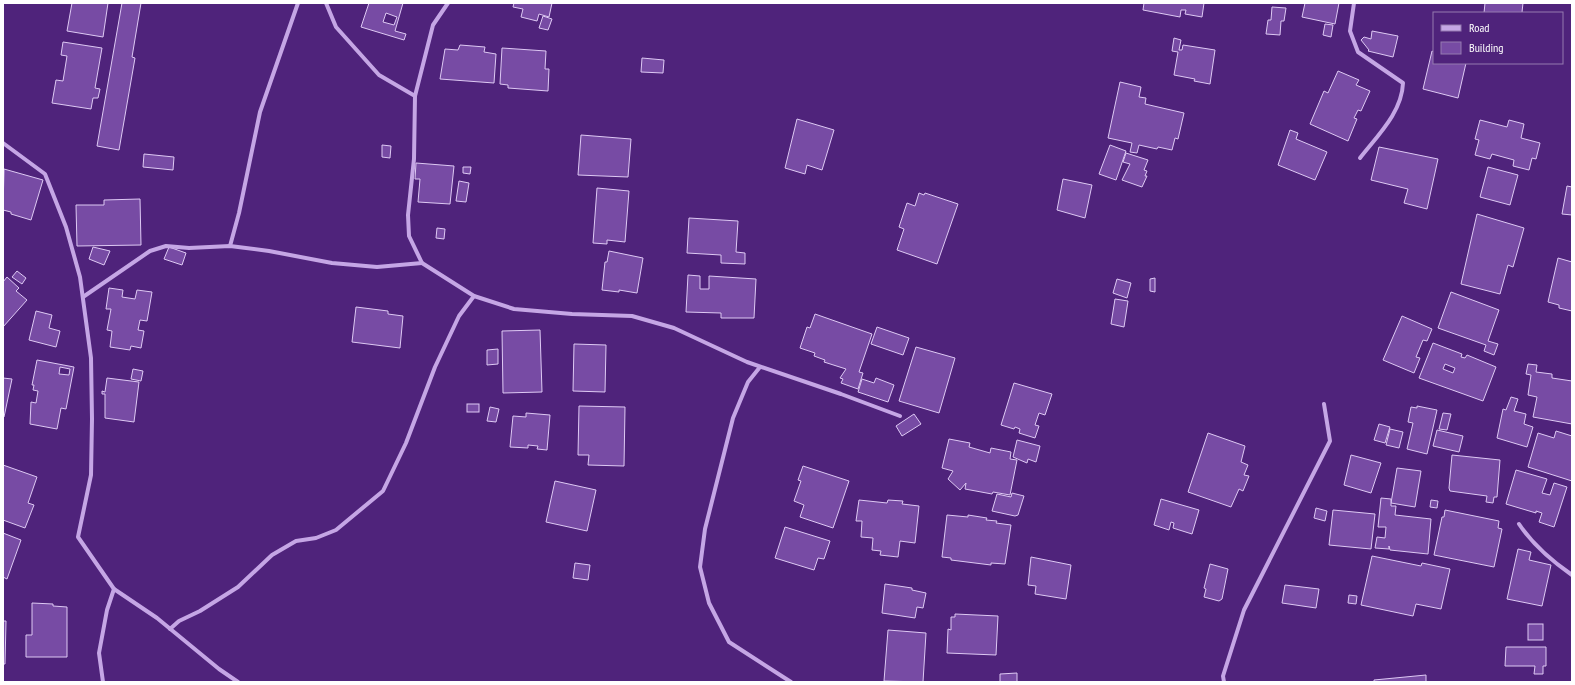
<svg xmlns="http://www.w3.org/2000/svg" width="1575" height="685" viewBox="0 0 1575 685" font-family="'PT Sans Narrow',sans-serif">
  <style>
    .building { fill: #774ba4; stroke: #dec9f4; fill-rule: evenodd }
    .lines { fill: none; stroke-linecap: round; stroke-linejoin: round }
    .minor { stroke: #c5a6e5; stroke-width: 4 }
  </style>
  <rect width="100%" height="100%" fill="#4f237b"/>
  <g class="building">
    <polygon points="72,3 108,3 103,37 67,31"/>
    <polygon points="122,3 141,3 132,57 135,58 119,150 97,146"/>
    <path d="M 369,3 L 403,3 L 395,31 L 406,34 L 404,40 L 361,27 ZM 386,13 L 397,17 L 394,25 L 383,22 Z"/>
    <polygon points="514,3 552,3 549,17 539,14 537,21 521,17 523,9 513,7"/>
    <polygon points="1144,3 1204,3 1202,17 1185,14 1186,10 1181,10 1180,17 1143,10"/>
    <polygon points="1305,3 1339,3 1335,24 1302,17"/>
    <polygon points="1485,3 1523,3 1522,12 1524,13 1484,13"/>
    <polygon points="1272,7 1286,8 1284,21 1281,21 1280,35 1266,34 1268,20 1271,20"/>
    <polygon points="543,16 552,19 548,30 539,28"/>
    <polygon points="1325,24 1333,25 1331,37 1323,35"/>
    <polygon points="1372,31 1398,36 1393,57 1368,51 1369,50 1361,40 1364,37 1371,39"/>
    <polygon points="1174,38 1181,40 1179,50 1182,50 1183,45 1215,50 1210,84 1194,81 1195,79 1174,75 1178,52 1172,51"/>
    <polygon points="63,42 102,48 95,88 100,89 98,98 93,98 91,109 52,103 56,80 63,81 67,56 61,55"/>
    <polygon points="460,45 485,47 484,52 496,54 494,83 440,79 445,49 458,50"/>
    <polygon points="502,48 546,51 545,69 549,69 548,91 508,88 508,85 500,84"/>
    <polygon points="1434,50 1434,63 1466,63 1458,98 1423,89 1432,51 1434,52"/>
    <polygon points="642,58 664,60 663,73 641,72"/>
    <polygon points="1338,71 1359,80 1356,85 1370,91 1361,111 1358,110 1354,118 1357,119 1348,141 1310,124 1324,91 1328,93"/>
    <polygon points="1120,82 1141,87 1139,97 1146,98 1145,104 1184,113 1178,139 1175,138 1172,150 1158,147 1157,149 1139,145 1137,153 1130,152 1132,143 1108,138"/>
    <polygon points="797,119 834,130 822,170 807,165 805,174 785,168"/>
    <polygon points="1480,120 1507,127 1509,120 1524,124 1521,138 1540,143 1536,159 1532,158 1529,170 1513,166 1514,160 1492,154 1490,159 1475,155 1479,140 1475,139"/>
    <polygon points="1290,130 1298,133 1296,139 1327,152 1315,180 1278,165"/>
    <polygon points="581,135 631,139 628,177 578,175"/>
    <polygon points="382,145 391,146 390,158 382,157"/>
    <polygon points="1110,145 1126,151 1116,180 1099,174"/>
    <polygon points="1379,147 1438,159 1427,209 1404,203 1408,189 1371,180"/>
    <polygon points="1126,153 1148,160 1144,170 1147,171 1145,176 1147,176 1142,187 1122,180 1130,164 1123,162"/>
    <polygon points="144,154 174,157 173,170 143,167"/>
    <polygon points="416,163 454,166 450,204 418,202 420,179 415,179"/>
    <polygon points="463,167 471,167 470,174 463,173"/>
    <polygon points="1488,167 1518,175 1510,205 1480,197"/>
    <polygon points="4,169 43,180 31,220 11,214 11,212 3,210"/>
    <polygon points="1063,179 1092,185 1085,218 1057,210"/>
    <polygon points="459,181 469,183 466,202 456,201"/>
    <polygon points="1567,186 1572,187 1572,215 1562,214"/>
    <polygon points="597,188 629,191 625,242 607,240 607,244 593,243"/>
    <polygon points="919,193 924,195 925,193 958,204 937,264 897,250 904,229 899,227 907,203 915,206"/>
    <polygon points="140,199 141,245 77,246 76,205 104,205 104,200"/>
    <polygon points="1477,214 1524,228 1513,267 1508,265 1500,294 1461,284"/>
    <polygon points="689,218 738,221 736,252 745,253 745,264 721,263 721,255 687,253"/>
    <polygon points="437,228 445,229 444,239 436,238"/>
    <polygon points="93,247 110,251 104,265 89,259"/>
    <polygon points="169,247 186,253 182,265 164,259"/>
    <polygon points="609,251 643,258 637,293 619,290 619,292 602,290 605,262 607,262"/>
    <polygon points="1558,258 1572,262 1572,311 1559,308 1559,305 1548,302"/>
    <polygon points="17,271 26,278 22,284 12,277"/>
    <polygon points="688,275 700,276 700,289 709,289 709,276 756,279 754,318 721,318 721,313 686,312"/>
    <polygon points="7,277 19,288 16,291 27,300 3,327 3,282"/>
    <polygon points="1155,278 1155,292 1150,291 1150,279"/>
    <polygon points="1117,279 1131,283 1127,298 1113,293"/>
    <polygon points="109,288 123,290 122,297 135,299 137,290 152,292 147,321 140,320 138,330 144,331 141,348 131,346 130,350 110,347 112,331 107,330 111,309 106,309"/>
    <polygon points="1451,292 1499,310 1488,341 1498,344 1494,355 1484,351 1486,345 1438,328"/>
    <polygon points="1115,299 1128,301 1124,327 1111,324"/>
    <polygon points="356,307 388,311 388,314 403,316 400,348 352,342"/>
    <polygon points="36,311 52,315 49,328 60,331 56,347 29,340"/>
    <polygon points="815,314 872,334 859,372 863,373 858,389 841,383 843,379 840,378 846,369 824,362 825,360 814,356 815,353 800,348 807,327 810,328"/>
    <polygon points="1402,316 1432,329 1427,341 1423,340 1416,357 1420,358 1414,373 1383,360"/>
    <polygon points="877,327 909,338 903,355 871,344"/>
    <polygon points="540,330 542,392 503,393 502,331"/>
    <path d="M 1433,343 L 1462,354 L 1461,357 L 1465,358 L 1467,355 L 1496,367 L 1483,401 L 1419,378 ZM 1445,364 L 1455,368 L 1453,373 L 1443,369 Z"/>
    <polygon points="574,344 606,345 605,392 573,391"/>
    <polygon points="916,347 955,358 939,413 899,401"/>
    <polygon points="498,349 498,364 487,365 487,350"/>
    <path d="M 37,360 L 74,367 L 66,409 L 61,408 L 57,429 L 30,424 L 31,402 L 36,403 L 38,391 L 33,390 L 34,385 L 32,385 ZM 60,367 L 70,369 L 69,375 L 59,374 Z"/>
    <polygon points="1528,364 1537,365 1536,372 1552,374 1552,378 1572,381 1572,424 1533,417 1537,397 1528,395 1531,375 1526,374"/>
    <polygon points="133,369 143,371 141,381 131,379"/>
    <polygon points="3,378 12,379 4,417 3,417"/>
    <polygon points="107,378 139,382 134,422 105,418 105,394 102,394 102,391 105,392"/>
    <polygon points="876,378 894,385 888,402 858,392 862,379 874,383"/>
    <polygon points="1014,383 1052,394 1045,415 1039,413 1035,425 1039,426 1035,438 1019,433 1020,429 1015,427 1014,429 1001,425"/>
    <polygon points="1511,397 1518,399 1514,411 1526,414 1524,424 1533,427 1527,447 1497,438 1503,409 1506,410"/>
    <rect x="467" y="404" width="12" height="8"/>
    <polygon points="579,406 625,407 624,466 588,465 589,455 578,455"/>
    <polygon points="1417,406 1437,410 1427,454 1407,449 1413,423 1408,422 1411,407 1417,408"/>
    <polygon points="490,407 499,409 496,422 487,421"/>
    <polygon points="526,413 550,415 547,450 537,449 538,446 528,445 528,448 510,447 513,416 526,417"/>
    <polygon points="1443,413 1451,414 1447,430 1439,429"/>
    <polygon points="914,414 921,424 902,436 896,426"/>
    <polygon points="1379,424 1390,427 1385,443 1374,440"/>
    <polygon points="1390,429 1403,432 1399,448 1386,445"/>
    <polygon points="1437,430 1463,436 1459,452 1433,446"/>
    <polygon points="1556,431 1572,436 1572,481 1528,467 1538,433 1554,438"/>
    <polygon points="1208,433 1245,446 1241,462 1248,465 1244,475 1249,476 1243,491 1239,489 1231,507 1188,492"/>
    <polygon points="949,439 970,443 969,447 990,453 991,448 1011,452 1010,459 1017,460 1010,495 993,492 992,494 965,489 966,483 960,490 948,479 953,471 942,468"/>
    <polygon points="1017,440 1040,446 1036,462 1028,459 1027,463 1013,457"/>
    <polygon points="1351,455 1381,463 1371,493 1344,485"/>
    <polygon points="1452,455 1500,460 1497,497 1494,497 1493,503 1486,502 1487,496 1450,491 1449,488"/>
    <polygon points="3,465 37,477 28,503 34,505 25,528 3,520"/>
    <polygon points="803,466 849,481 833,528 800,517 804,505 794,501 801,481 798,480"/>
    <polygon points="1397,468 1421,471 1415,507 1391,503"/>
    <polygon points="1516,470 1547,479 1542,493 1550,495 1554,483 1567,487 1554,527 1539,522 1542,513 1536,511 1536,513 1506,504"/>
    <polygon points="555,481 596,490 587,531 546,522"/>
    <polygon points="1012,493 1024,496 1018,515 1015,516 992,511 997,494 1011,497"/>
    <polygon points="1381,498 1391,499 1391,506 1396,506 1395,515 1431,519 1428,554 1390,550 1389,546 1389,549 1375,548 1377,537 1385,538 1386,527 1378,527"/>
    <polygon points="1161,499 1199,510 1192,534 1173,528 1174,523 1171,522 1169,530 1154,525"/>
    <polygon points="859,500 887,503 888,500 903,501 902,504 919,506 915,543 900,541 898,557 880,555 881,551 872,550 873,538 861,537 862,521 856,521"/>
    <polygon points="1431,500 1438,501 1437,508 1430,507"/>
    <polygon points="1316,508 1327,511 1325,521 1314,518"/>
    <polygon points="1333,510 1375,514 1371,549 1329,545"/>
    <polygon points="1445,510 1499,521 1498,528 1502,529 1494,567 1434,555 1442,517 1444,517"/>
    <polygon points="947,515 968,517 968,515 987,518 986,520 997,521 996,523 1011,525 1005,564 991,563 991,565 951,560 951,558 942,557"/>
    <polygon points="785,527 830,541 824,559 818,558 814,570 775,558"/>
    <polygon points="3,533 21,540 7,579 3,577"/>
    <polygon points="1518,549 1531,552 1529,560 1551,565 1542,606 1507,599"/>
    <polygon points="1372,556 1421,566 1422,563 1450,569 1441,609 1416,604 1413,616 1361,605"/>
    <polygon points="1031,557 1071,565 1066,599 1035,594 1036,586 1028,585"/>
    <polygon points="575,563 590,565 588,580 573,578"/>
    <polygon points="1210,564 1228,569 1222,599 1219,601 1204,597 1206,589 1204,588"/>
    <polygon points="885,584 912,588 912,590 926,593 923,608 917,607 915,618 882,613"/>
    <polygon points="1285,585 1319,589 1316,608 1282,603"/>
    <polygon points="1349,595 1357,596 1356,604 1348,603"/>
    <polygon points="32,603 53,604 53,606 67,607 67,657 26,657 26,635 32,635"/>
    <polygon points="955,614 998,616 996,655 947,653 948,629 951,630 951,617 955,617"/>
    <polygon points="3,621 6,621 5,664 3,664"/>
    <rect x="1528" y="624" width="15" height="16"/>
    <polygon points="888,630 926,633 923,682 884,681"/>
    <polygon points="1506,647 1546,647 1546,666 1543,666 1543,674 1534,674 1535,666 1505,666"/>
    <polygon points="1017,673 1017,682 1000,682 1000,674"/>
    <polygon points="1426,675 1426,682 1374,682 1374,680"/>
  </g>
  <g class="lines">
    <g class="minor">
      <polyline points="326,3 336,27 379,75 415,96"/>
      <polyline points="448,3 433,25 415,96 414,159 408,215 409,236 422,263 474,296 514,309 572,314 632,316 674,328 747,362 841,394 900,416"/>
      <path d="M 1354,3 L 1350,31 L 1358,52 L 1403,83 C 1402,112 1378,135 1360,158"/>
      <polyline points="3,143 45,174 66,227 80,277 91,358 92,419 91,475 78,537 114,589 157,618 219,669 238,682"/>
      <polyline points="230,246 239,213 260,112 298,3"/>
      <polyline points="83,297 150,251 166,246 189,248 230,246 269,251 332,263 377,267 422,263"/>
      <polyline points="760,367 748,382 733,418 705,529 700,567 709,603 729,642 791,682"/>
      <path d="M 1519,524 C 1533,545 1552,561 1572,575"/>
      <polyline points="170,629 179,621 200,611 238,587 272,555 296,541 316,538 336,530 383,491 406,443 435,367 459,316 474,296"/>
      <polyline points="103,682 99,653 107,610 114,589"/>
      <polyline points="1224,682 1223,676 1244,610 1330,441 1324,404"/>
    </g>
  </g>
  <rect width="1575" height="685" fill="none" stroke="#ffffff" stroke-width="8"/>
  <rect x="1433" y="12" width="130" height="52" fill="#4f237b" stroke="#957bb0"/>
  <rect x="1441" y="25" width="20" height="6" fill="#c5a6e5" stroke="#957bb0"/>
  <text x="1469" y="32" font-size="12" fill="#ffffff">Road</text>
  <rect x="1441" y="42" width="20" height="12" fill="#774ba4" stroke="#957bb0"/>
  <text x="1469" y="52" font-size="12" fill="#ffffff">Building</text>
</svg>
